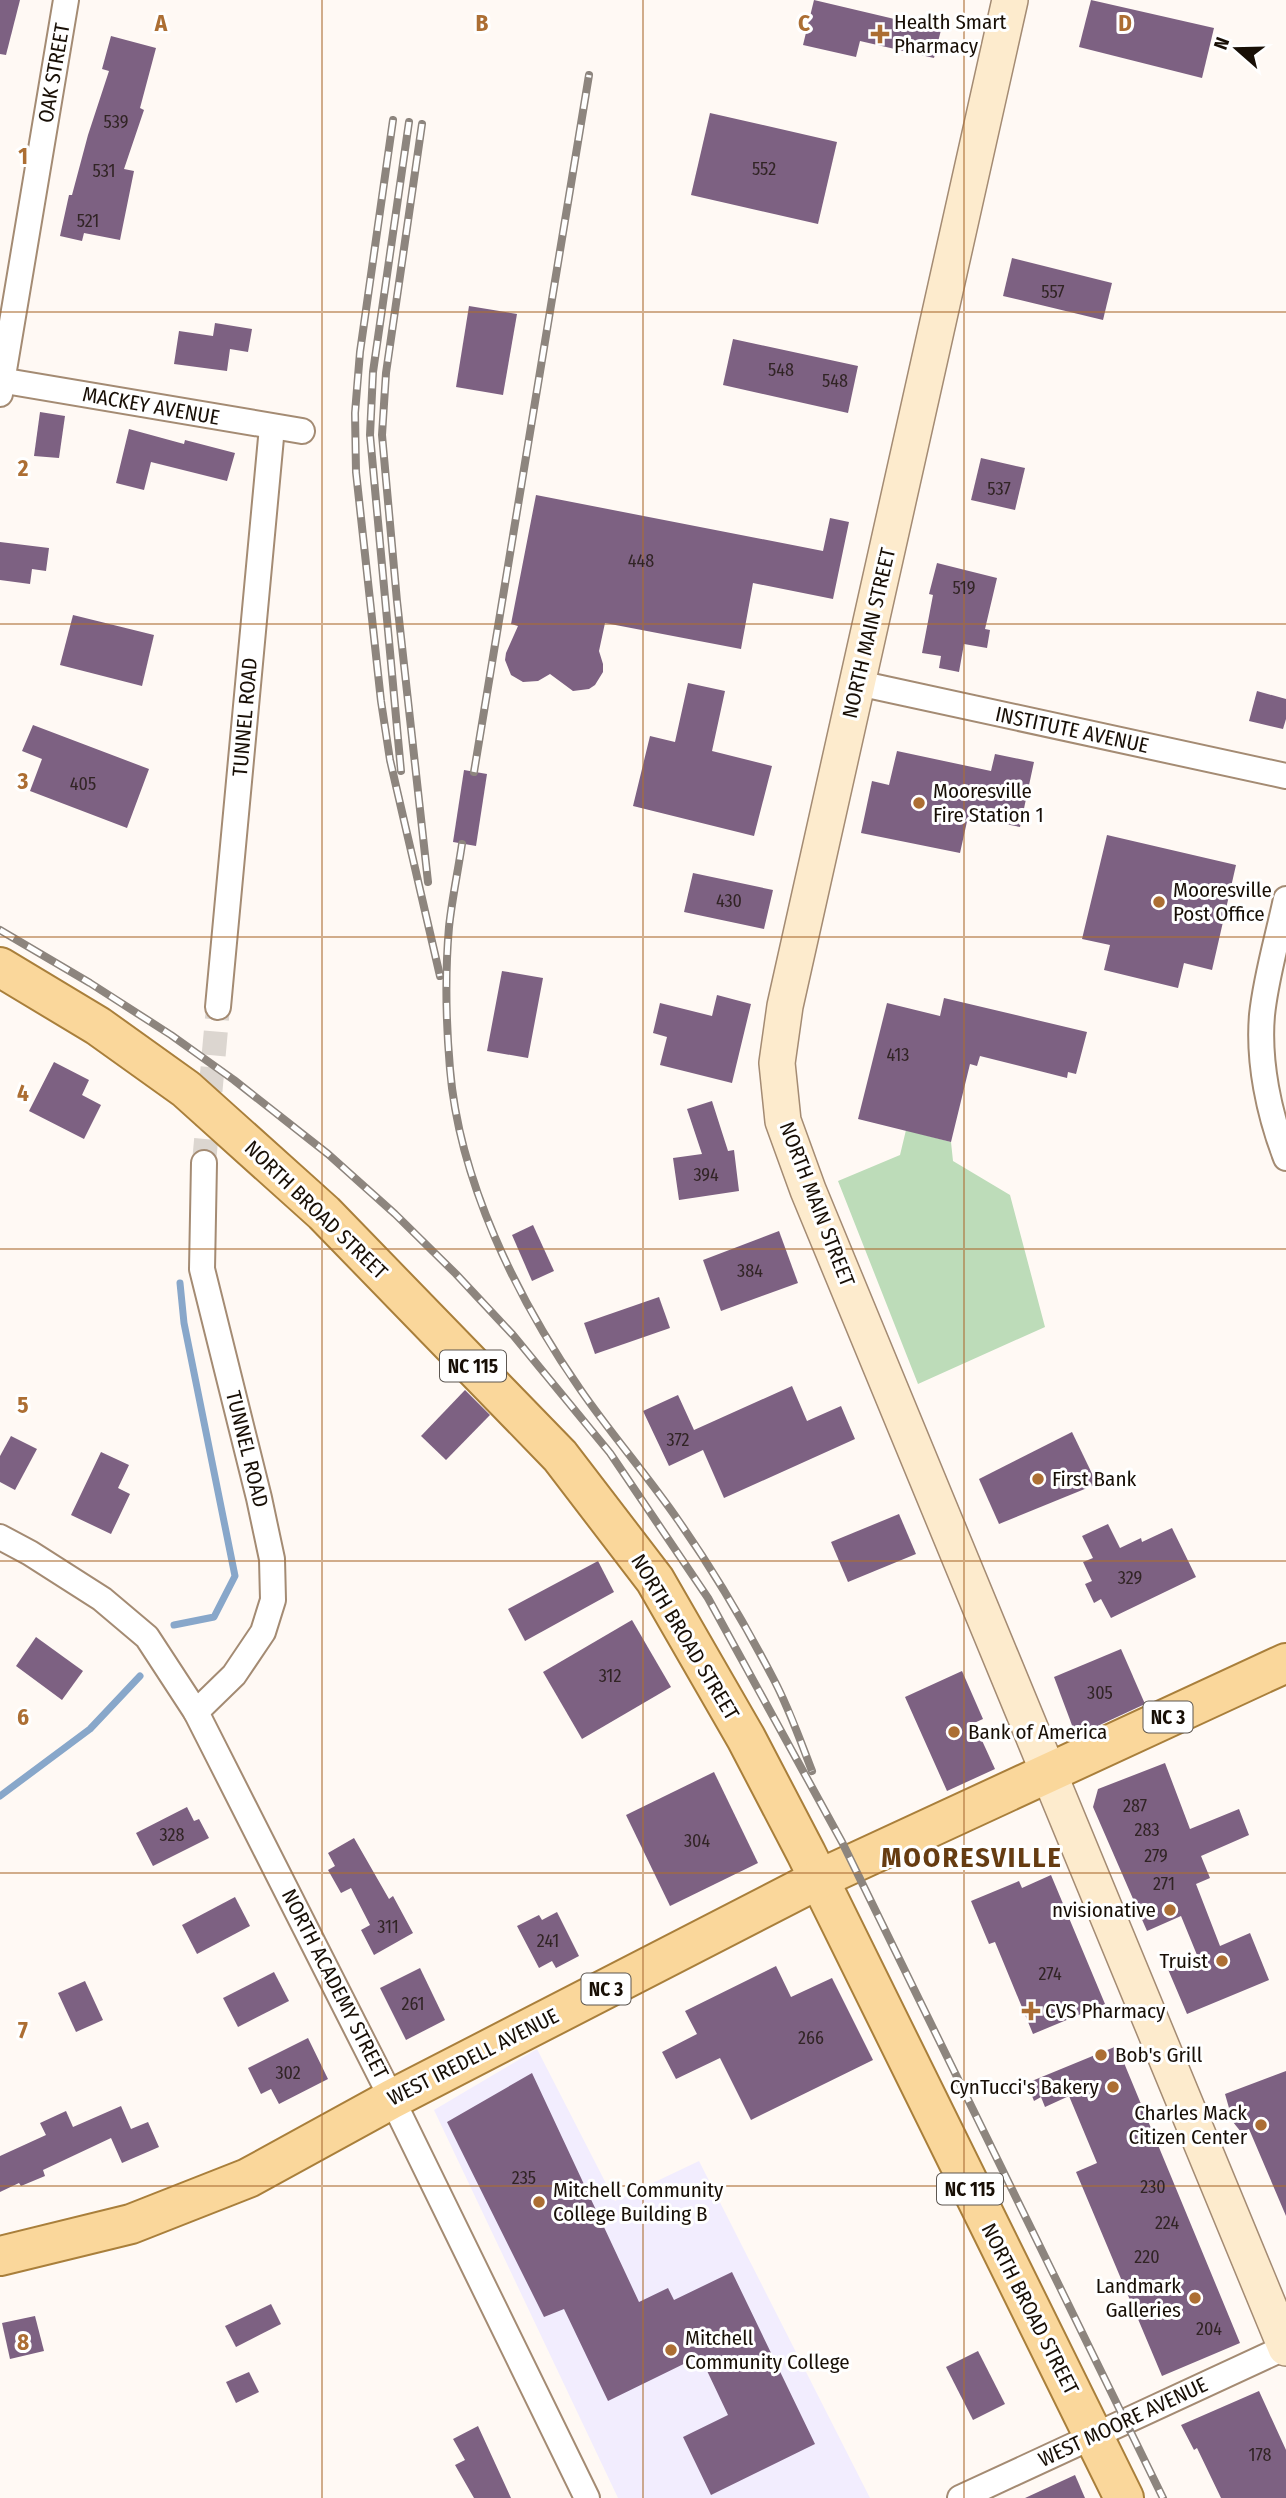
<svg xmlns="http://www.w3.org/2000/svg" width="1286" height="2498" viewBox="0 0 1286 2498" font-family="'Fira Sans Condensed',sans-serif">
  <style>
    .education { fill: #f2edfe }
    .green { fill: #bddcb9 }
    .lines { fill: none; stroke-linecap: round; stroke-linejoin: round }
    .stream { stroke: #88a7ca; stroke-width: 7 }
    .building { fill: #7d6182 }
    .minor-tunnel { stroke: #dcd6d0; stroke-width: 24; stroke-dasharray: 24 12; stroke-linecap: butt }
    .minor-casing { stroke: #a48b73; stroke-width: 28 }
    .secondary-casing { stroke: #a48b73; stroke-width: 38 }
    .primary-casing { stroke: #a97f3b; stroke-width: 42 }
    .minor { stroke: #fff; stroke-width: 24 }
    .secondary { stroke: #fdebcd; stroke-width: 35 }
    .primary { stroke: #fad79b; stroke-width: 38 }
    .rail-casing { stroke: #8d857e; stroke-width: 8 }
    .rail { stroke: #fff; stroke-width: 5; stroke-dasharray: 16; stroke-linecap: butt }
    .grid { fill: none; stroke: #ac6e33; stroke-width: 2; stroke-opacity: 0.55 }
    .poi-dot { fill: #ac6e33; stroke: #fff; stroke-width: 2.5 }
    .labels { text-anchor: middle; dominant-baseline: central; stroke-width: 6; stroke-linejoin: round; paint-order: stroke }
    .number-label { font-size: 18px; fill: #312425 }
    .shield { fill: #fff; stroke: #5d5751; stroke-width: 2 }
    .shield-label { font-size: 19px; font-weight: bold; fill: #180f06 }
    .poi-label { font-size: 21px; fill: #180f06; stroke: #fff; text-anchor: start }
    .street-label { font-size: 21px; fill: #180f06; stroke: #fff }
    .district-label { font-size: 28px; font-weight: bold; letter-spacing: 2px; fill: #663c12; stroke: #fff }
    .grid-label { font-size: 23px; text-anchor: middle; font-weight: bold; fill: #ac6e33; stroke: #fff; stroke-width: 6; stroke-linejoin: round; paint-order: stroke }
  </style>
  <rect width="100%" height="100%" fill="#fff9f4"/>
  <polygon class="education" points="537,2049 615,2201 699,2161 870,2498 618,2498 434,2110"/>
  <polygon class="green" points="906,1130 951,1142 953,1161 1010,1195 1045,1327 918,1384 838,1181 900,1155"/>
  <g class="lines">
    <g class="stream">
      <polyline points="174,1625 214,1617 235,1576 184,1323 180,1283"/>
      <polyline points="0,1796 90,1729 140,1676"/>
    </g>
  </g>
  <g class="building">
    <polygon points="0,0 20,0 6,55 0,54"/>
    <polygon points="814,0 941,30 934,58 860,41 856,57 803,45"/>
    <polygon points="1091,0 1214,28 1202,78 1079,47"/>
    <polygon points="111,36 156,48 140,108 144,110 124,169 134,171 120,240 84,233 82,241 60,236 69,195 72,195 88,135 109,71 102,69"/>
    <polygon points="710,113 837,142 818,224 691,195"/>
    <polygon points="1012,258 1112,283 1103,320 1003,296"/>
    <polygon points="469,306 517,314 503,395 456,387"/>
    <polygon points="215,323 252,329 248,352 230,349 227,371 174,364 179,331 213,336"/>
    <polygon points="733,339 858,366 848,413 723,385"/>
    <polygon points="40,412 65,416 59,458 34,456"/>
    <polygon points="129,429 184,444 185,440 235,453 227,481 151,462 144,490 116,483"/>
    <polygon points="981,458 1025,468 1015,510 971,500"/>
    <polygon points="536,495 823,551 830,518 849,522 833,599 753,583 741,649 605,623 599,651 603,664 603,672 595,685 589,689 573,691 550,674 538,681 523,682 511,675 505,660 506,653 518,626 511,624"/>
    <polygon points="0,542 49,548 46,571 32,569 30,584 0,580"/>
    <polygon points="937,563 997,578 985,629 990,630 987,648 964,644 959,672 939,668 941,656 922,653 933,595 929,594"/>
    <polygon points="73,615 154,635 142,686 60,665"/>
    <polygon points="688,683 725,691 712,751 772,766 754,836 633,806 650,736 675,742"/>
    <polygon points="1257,691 1286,699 1286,719 1283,729 1249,721"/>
    <polygon points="33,725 149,769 127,828 30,791 42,759 22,751"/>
    <polygon points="897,751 991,771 995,754 1034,762 1020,827 968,817 960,853 861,833 872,781 889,785"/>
    <polygon points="464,770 487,774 476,846 453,842"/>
    <polygon points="1107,835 1236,865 1212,970 1184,963 1178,988 1104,970 1110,945 1082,939"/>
    <polygon points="693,873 773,890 764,929 684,912"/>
    <polygon points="502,971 543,978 528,1058 487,1051"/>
    <polygon points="717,995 751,1004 732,1083 660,1065 667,1037 653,1033 660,1003 712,1016"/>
    <polygon points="944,998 1087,1032 1076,1074 1068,1072 1067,1078 980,1056 977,1066 970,1064 951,1142 858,1119 887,1003 940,1016"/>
    <polygon points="54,1062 89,1080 82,1095 101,1105 84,1139 29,1111"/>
    <polygon points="712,1101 728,1151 734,1150 739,1191 679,1200 673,1158 702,1154 687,1109"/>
    <polygon points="533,1225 554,1271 532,1281 512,1235"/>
    <polygon points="779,1231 798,1283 721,1311 703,1260"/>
    <polygon points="659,1297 670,1328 595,1354 584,1323"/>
    <polygon points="792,1386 807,1421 841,1406 855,1439 724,1498 703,1450 669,1466 643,1411 678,1395 694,1430"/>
    <polygon points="465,1390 490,1415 446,1460 421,1436"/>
    <polygon points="1072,1432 1097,1484 999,1524 979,1479"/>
    <polygon points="11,1436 37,1449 15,1490 0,1482 0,1456"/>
    <polygon points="101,1452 129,1465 118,1488 130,1494 111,1534 71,1515"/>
    <polygon points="899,1514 916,1554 848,1582 831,1542"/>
    <polygon points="1108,1524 1120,1548 1141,1538 1142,1542 1172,1528 1196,1577 1111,1618 1101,1599 1094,1603 1085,1584 1092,1581 1083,1562 1093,1558 1082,1536"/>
    <polygon points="598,1561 614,1592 525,1641 508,1609"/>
    <polygon points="632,1620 671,1687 582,1739 543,1672"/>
    <polygon points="36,1637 83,1671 62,1700 16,1666"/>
    <polygon points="1121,1649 1145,1704 1076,1736 1054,1677"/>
    <polygon points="962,1671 983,1719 974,1723 995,1769 947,1791 905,1697"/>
    <polygon points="1165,1763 1190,1829 1239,1809 1249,1835 1201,1856 1210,1878 1196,1884 1220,1946 1250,1933 1269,1980 1187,2014 1167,1967 1197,1955 1181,1916 1147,1931 1093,1807 1098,1789"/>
    <polygon points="714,1772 758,1863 670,1906 626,1815"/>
    <polygon points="187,1807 194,1821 199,1819 209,1838 153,1866 136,1833"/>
    <polygon points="354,1838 389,1899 393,1896 413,1933 374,1955 361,1930 370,1925 351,1888 341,1893 328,1870 335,1866 328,1853"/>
    <polygon points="1051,1875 1105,2004 1033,2034 995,1942 989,1944 971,1901 1019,1881 1022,1888"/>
    <polygon points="235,1897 250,1926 197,1954 182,1925"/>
    <polygon points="557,1912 579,1956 556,1968 552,1961 539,1968 517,1926 539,1915 542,1920"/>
    <polygon points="776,1966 791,1997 832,1978 873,2060 751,2120 720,2058 676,2079 662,2052 697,2034 685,2011"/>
    <polygon points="420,1968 445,2020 406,2040 380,1988"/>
    <polygon points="274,1972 289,2001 238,2027 223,1998"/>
    <polygon points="85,1981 103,2020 76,2032 58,1993"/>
    <polygon points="308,2038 328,2079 279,2104 271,2089 261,2094 248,2068"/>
    <polygon points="1117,2046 1240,2343 1162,2376 1076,2172 1097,2163 1069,2096 1045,2107 1041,2097 1034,2101 1027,2083"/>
    <polygon points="1286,2071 1286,2216 1249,2129 1241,2132 1233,2122 1225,2094"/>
    <polygon points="532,2073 639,2302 668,2288 674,2300 732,2272 815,2444 711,2495 683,2437 728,2415 700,2356 608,2401 564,2309 544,2317 447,2122"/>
    <polygon points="121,2106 131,2129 148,2122 159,2147 122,2163 111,2138 43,2170 45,2176 21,2186 19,2183 0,2192 0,2156 46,2135 40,2123 66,2111 73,2127"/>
    <polygon points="271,2304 281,2324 236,2347 225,2326"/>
    <polygon points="35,2316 44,2351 10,2359 2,2323"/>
    <polygon points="978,2351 1005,2404 973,2420 946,2367"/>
    <polygon points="249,2372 259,2392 236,2403 226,2382"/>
    <polygon points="1259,2391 1286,2450 1286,2498 1221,2498 1197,2448 1194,2450 1181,2425"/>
    <polygon points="478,2426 511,2498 474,2498 455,2465 465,2460 453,2439"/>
    <polygon points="1075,2475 1085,2498 1025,2498"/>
  </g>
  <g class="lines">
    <polyline class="minor-tunnel" points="204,1163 218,1007"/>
    <g class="minor-casing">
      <g id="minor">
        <polyline points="0,380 302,431"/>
        <polyline points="0,394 66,0"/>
        <polyline points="858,683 1286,776"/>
        <path d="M 1286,899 C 1278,937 1266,976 1262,1015 C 1258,1062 1269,1114 1286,1158"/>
        <polyline points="218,1007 272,427"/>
        <polyline points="0,1537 30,1553 102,1599 147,1637 196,1712 392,2099 587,2498"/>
        <polyline points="196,1712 234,1675 263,1632 273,1600 272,1559 259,1498 202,1269 204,1163"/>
        <polyline points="960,2498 1286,2347"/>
      </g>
    </g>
    <g class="secondary-casing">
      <polyline id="secondary" points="1010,0 785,1006 777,1063 783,1121 808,1190 1286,2348"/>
    </g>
    <g class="primary-casing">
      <g id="primary">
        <polyline points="0,967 98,1026 186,1089 324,1213 560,1456 655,1580 746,1738 806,1853 1124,2498"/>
        <polyline points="0,2256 131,2224 248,2178 392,2099 819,1879 1286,1663"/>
      </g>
    </g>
    <use href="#minor" class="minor"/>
    <use href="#secondary" class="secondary"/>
    <use href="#primary" class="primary"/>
    <g class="rail-casing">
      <g id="rail">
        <polyline points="393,120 360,352 355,413 356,472 381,701 390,760 440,976"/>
        <polyline points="422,124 386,373 382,435 397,601 428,882"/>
        <polyline points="401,771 370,435 373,372 409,122"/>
        <polyline points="474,772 589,75"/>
        <path d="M 462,844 C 458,871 452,899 449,927 C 445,973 446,1023 450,1069 C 459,1180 517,1299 580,1389 C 611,1434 647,1475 678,1520 C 713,1570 745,1624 773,1678 C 789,1708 800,1740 812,1771"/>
        <polyline points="0,930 90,983 171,1035 234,1080 328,1154 395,1214 456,1274 513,1335 610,1453 708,1598 842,1842 1163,2498"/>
      </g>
    </g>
    <use href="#rail" class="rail"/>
  </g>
  <path class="grid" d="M 322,0 L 322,2498M 643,0 L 643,2498M 964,0 L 964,2498M 0,312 L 1286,312M 0,624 L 1286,624M 0,937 L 1286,937M 0,1249 L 1286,1249M 0,1561 L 1286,1561M 0,1873 L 1286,1873M 0,2186 L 1286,2186"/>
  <g class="poi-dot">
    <path d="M876.5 23.5h7v7h7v7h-7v7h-7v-7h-7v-7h7z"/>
    <circle cx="919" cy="803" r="7"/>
    <circle cx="1159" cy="902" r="7"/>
    <circle cx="1038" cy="1479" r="7"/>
    <circle cx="954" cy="1732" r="7"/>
    <circle cx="1170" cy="1910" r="7"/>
    <circle cx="1222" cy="1961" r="7"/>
    <path d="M1027.5 2000.5h7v7h7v7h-7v7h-7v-7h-7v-7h7z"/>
    <circle cx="1101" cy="2055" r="7"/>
    <circle cx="1113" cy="2087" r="7"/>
    <circle cx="1261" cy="2125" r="7"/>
    <circle cx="539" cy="2202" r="7"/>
    <circle cx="1195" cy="2298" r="7"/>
    <circle cx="671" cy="2350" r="7"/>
  </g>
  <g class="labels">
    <g class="number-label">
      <text x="116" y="122">539</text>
      <text x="764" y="169">552</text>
      <text x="104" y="171">531</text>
      <text x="88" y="221">521</text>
      <text x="1053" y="292">557</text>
      <text x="781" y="370">548</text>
      <text x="835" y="381">548</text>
      <text x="999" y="489">537</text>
      <text x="641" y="561">448</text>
      <text x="964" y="588">519</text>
      <text x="83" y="784">405</text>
      <text x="729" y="901">430</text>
      <text x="898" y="1055">413</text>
      <text x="706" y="1175">394</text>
      <text x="750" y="1271">384</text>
      <text x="678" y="1440">372</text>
      <text x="1130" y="1578">329</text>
      <text x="610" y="1676">312</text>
      <text x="1100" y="1693">305</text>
      <text x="1135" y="1806">287</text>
      <text x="1147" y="1830">283</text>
      <text x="172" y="1835">328</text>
      <text x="697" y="1841">304</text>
      <text x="1156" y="1856">279</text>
      <text x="1164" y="1884">271</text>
      <text x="388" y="1927">311</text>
      <text x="548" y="1941">241</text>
      <text x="1050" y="1974">274</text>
      <text x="413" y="2004">261</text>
      <text x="811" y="2038">266</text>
      <text x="288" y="2073">302</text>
      <text x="524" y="2178">235</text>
      <text x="1153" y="2187">230</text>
      <text x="1167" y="2223">224</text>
      <text x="1147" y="2257">220</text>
      <text x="1209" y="2329">204</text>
      <text x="1260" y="2455">178</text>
    </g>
    <g class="shield">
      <rect x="440" y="1350.5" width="66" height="31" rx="5"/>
      <rect x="1143.5" y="1701.5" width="49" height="31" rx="5"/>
      <rect x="581.5" y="1973.5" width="49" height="31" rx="5"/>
      <rect x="937" y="2173.5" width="66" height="31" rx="5"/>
    </g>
    <g class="shield-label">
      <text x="473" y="1366">NC 115</text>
      <text x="1168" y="1717">NC 3</text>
      <text x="606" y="1989">NC 3</text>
      <text x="970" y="2189">NC 115</text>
    </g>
    <g class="poi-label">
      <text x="894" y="22">Health Smart<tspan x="894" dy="24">Pharmacy</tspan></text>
      <text x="933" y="791">Mooresville<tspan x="933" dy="24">Fire Station 1</tspan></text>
      <text x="1173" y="890">Mooresville<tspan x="1173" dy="24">Post Office</tspan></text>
      <text x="1052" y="1479">First Bank</text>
      <text x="968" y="1732">Bank of America</text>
      <text x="1156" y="1910" text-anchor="end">nvisionative</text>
      <text x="1208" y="1961" text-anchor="end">Truist</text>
      <text x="1045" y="2011">CVS Pharmacy</text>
      <text x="1115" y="2055">Bob's Grill</text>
      <text x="1099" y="2087" text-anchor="end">CynTucci's Bakery</text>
      <text x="1247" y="2113" text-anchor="end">Charles Mack<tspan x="1247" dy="24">Citizen Center</tspan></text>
      <text x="553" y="2190">Mitchell Community<tspan x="553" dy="24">College Building B</tspan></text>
      <text x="1181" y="2286" text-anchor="end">Landmark<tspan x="1181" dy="24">Galleries</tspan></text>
      <text x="685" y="2338">Mitchell<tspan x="685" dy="24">Community College</tspan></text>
    </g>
    <g class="street-label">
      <text transform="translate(54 73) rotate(-80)">OAK STREET</text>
      <text transform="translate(151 406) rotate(10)">MACKEY AVENUE</text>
      <text transform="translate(869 633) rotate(-77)">NORTH MAIN STREET</text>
      <text transform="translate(245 717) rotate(-85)">TUNNEL ROAD</text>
      <text transform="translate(1072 730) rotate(12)">INSTITUTE AVENUE</text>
      <text transform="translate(817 1204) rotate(69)">NORTH MAIN STREET</text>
      <text transform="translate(316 1210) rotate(44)">NORTH BROAD STREET</text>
      <text transform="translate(247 1449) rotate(76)">TUNNEL ROAD</text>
      <text transform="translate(685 1637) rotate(59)">NORTH BROAD STREET</text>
      <text transform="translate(335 1984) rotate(63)">NORTH ACADEMY STREET</text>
      <text transform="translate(473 2057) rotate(-27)">WEST IREDELL AVENUE</text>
      <text transform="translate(1030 2309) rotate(63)">NORTH BROAD STREET</text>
      <text transform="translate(1123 2422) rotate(-25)">WEST MOORE AVENUE</text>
    </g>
    <g class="district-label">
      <text x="972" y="1857">MOORESVILLE</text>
    </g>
  </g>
  <g class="grid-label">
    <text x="161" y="31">A</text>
    <text x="482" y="31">B</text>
    <text x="804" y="31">C</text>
    <text x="1125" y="31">D</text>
    <text x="23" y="164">1</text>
    <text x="23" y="476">2</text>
    <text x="23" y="789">3</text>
    <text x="23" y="1101">4</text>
    <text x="23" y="1413">5</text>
    <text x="23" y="1725">6</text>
    <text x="23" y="2038">7</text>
    <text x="23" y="2350">8</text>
  </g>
  <g transform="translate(1237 49) rotate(290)" stroke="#ffffff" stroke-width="5" paint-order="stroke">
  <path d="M0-5L12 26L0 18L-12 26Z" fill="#180f06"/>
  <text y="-10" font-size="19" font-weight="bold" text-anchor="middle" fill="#180f06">N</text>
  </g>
</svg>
